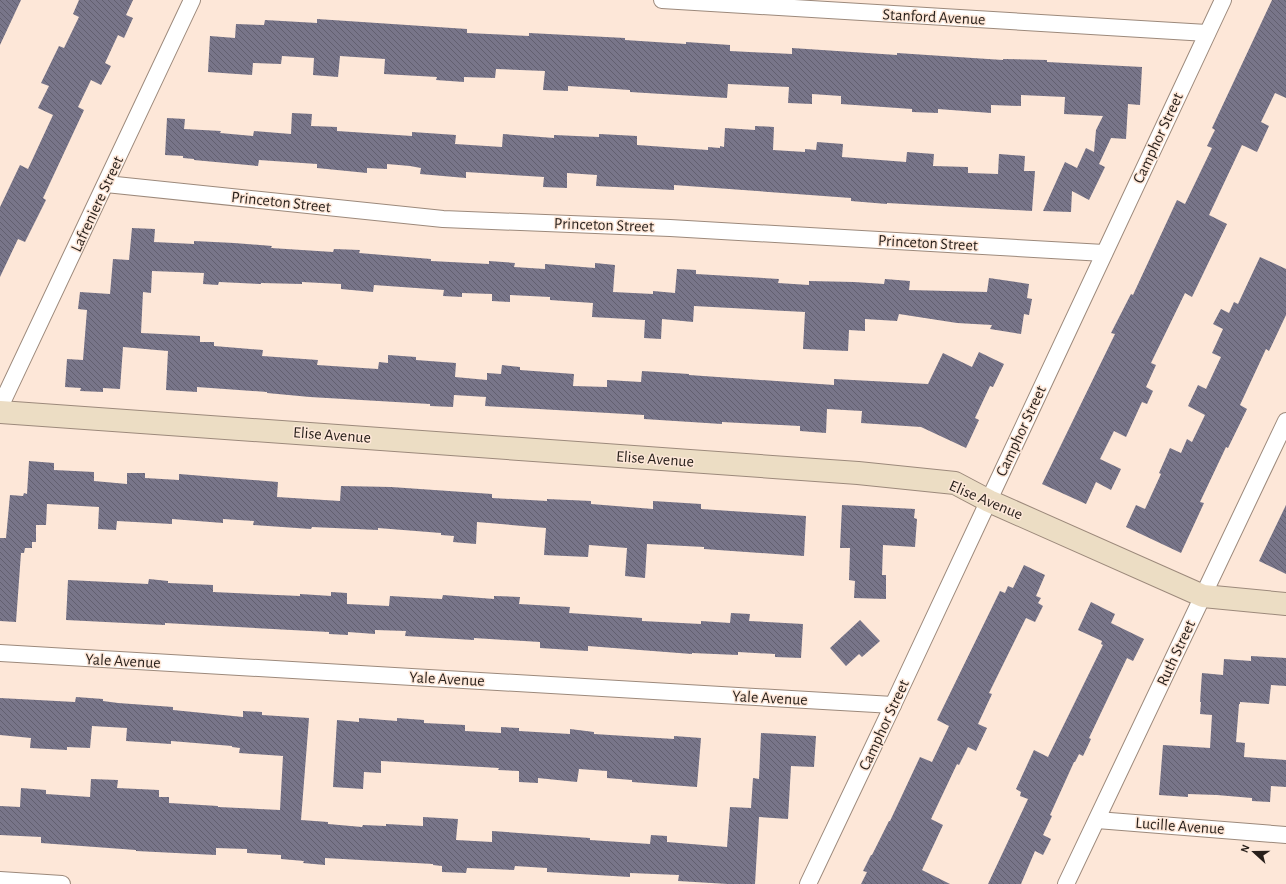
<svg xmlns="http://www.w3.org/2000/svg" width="1286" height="884" viewBox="0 0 1286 884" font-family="'Alegreya Sans',sans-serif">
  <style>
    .building { fill: url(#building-back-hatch) }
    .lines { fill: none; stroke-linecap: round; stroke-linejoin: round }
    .street-casing { stroke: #9c897b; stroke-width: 18 }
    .secondary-casing { stroke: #9c897b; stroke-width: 24 }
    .street { stroke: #fff; stroke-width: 16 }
    .secondary { stroke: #ecddc4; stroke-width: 22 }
    .labels { text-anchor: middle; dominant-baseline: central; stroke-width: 3; stroke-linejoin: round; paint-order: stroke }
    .street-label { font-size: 16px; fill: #271f1a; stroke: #fde7d8 }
  </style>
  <defs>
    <pattern id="building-back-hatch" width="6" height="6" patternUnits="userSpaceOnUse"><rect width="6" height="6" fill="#787589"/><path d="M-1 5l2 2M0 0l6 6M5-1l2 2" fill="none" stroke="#625f6f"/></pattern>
  </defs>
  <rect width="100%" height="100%" fill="#fde7d8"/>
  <g class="building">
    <polygon points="0,0 21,0 0,45"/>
    <polygon points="79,0 133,0 126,15 133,18 124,38 118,35 105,63 111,66 101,85 91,80 78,107 84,110 43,198 46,200 25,242 18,239 0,277 0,207 20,165 28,169 53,115 38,108 49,86 41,83 59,46 64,48 79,17 73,14"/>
    <polygon points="1272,0 1286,0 1286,98 1275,93 1261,122 1269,126 1257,152 1242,145 1209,215 1227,224 1192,297 1185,293 1151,363 1156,365 1146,387 1153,391 1147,404 1142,402 1126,437 1114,431 1100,459 1121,469 1111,490 1096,482 1086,504 1042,484 1115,334 1111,333 1131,294 1133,295 1177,200 1185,204 1212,148 1207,146 1215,130 1212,128"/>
    <polygon points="317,19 467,29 467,33 529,36 529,33 625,38 625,40 686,44 686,42 730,45 730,51 792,54 792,48 897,55 897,53 1003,60 1003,59 1047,60 1047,62 1142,67 1140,105 1128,104 1126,139 1111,138 1099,164 1105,167 1089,200 1072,191 1071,212 1043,211 1065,162 1077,168 1086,148 1094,152 1096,130 1103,116 1064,114 1065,97 1021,95 1021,106 991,105 991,113 938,109 938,113 912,112 912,109 841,104 841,96 812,94 812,104 788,103 789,87 728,84 727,98 630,92 630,90 568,86 568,91 543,90 545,71 496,69 495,78 464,77 464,82 436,80 437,77 384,74 385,59 340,56 338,77 313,75 314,58 282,56 281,64 253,63 252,75 208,72 210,36 235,38 236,24 264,25 265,20 317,23"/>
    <polygon points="292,113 312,114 311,126 337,127 337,131 412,136 412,132 456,135 455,144 502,147 503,134 554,138 554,135 599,137 599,134 637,136 637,145 708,150 708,147 720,148 720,146 724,147 725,128 755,130 755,126 774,127 773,150 805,152 805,149 816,150 817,142 843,144 842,157 906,162 907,152 934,154 933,166 968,167 968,173 998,174 999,154 1025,156 1024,171 1035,171 1032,211 887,203 887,204 851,201 851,198 674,185 674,190 596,186 597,175 567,173 567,188 543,187 544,177 466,172 466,178 420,174 421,168 410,166 387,164 387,169 367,168 367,173 317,168 317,164 259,160 258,166 194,160 194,159 183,158 183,156 165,155 167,118 185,119 184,129 221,131 220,133 253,136 254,131 291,134"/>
    <polygon points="132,228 155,229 154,242 194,244 194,241 234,243 272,246 271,248 333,252 334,249 360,250 359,253 431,259 431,261 489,264 489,261 515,263 514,267 545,269 545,264 595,268 595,263 615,265 613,292 653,294 653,291 675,293 677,269 696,270 696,274 779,279 778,283 809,285 809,281 854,282 884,284 885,279 910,281 909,290 987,292 989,278 1029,284 1027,298 1032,299 1029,315 1024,314 1021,334 990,329 992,325 957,323 899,314 897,321 865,319 865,331 849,330 848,351 803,349 805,312 694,306 693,322 662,319 661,339 644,338 645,320 592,317 593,303 550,300 550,297 510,295 510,302 492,301 492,294 462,293 462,297 443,296 444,290 374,285 373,292 341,289 341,284 302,282 302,284 261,283 261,284 219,282 218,285 203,284 204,273 152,271 151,293 143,292 141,333 200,336 200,342 214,342 214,346 263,350 262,356 318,360 317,365 378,369 379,362 388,363 388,355 416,357 416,360 456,363 455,377 487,380 487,373 501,374 502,365 520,367 520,370 574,374 573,386 607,387 607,380 641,382 642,371 689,374 689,375 834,385 834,379 928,384 943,353 972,367 979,352 1004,364 993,387 990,386 975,418 979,420 966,448 921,427 861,423 862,411 827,409 826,433 800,431 800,426 722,422 722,424 644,419 644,415 485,406 486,397 454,395 453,407 430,406 430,404 310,397 267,393 267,392 197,387 197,392 166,390 168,351 123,347 120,389 103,388 103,392 80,391 81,388 65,387 67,359 83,360 87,310 78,309 80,292 110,294 113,259 129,260"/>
    <polygon points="1260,257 1286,269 1286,315 1269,351 1266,349 1240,405 1247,409 1228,448 1226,447 1200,502 1204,503 1181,553 1126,527 1136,505 1145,509 1161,474 1159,473 1170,448 1181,453 1187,439 1192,442 1205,415 1188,406 1198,385 1206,389 1221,357 1212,353 1223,329 1213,324 1221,309 1229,313 1234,302 1238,304"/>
    <polygon points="29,461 54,463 54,470 94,472 94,481 127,484 127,473 145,473 145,478 179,480 179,474 278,482 277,497 340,501 341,486 391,487 492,494 492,498 547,501 547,499 591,501 591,504 653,509 653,501 701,504 701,509 806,516 804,556 704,549 704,547 647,544 645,578 625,576 627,548 589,545 588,557 544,555 546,528 477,522 476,544 453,542 454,536 441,535 441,533 378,528 378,530 312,527 311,529 253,525 254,521 223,519 223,523 172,519 172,524 117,521 116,530 98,529 99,507 47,504 46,525 36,525 36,542 32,542 32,548 25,548 24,553 21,553 16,622 0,621 0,538 6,538 10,495 23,496 24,493 27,494"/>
    <polygon points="842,505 915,509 914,518 917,519 915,547 883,545 882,575 886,575 886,599 854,598 855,581 849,580 850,548 840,548"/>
    <polygon points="1286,505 1286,574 1259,561"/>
    <polygon points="1024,565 1045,575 1036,596 1041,598 1038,603 1043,606 1035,622 1026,618 989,693 992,694 978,724 987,728 976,751 968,747 959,765 957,764 931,819 943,825 922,870 950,884 861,884 867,872 863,871 871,855 872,855 889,821 890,821 920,757 932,762 949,726 937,720 1000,591 1005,593 1008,586 1013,588"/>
    <polygon points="149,579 168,581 168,583 213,585 213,592 300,596 300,594 331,596 331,592 347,593 347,604 389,606 390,596 442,599 443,595 494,599 494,596 520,597 519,604 570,607 569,613 642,618 642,621 701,624 701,621 730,623 731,613 750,614 749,621 803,624 801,658 775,657 775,654 738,652 738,655 692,653 692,654 588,646 588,651 540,648 540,642 474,638 474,640 405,636 406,631 375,630 375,634 348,632 348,635 329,634 329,632 165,623 165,625 66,620 68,580 148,584"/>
    <polygon points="1091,602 1115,614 1111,623 1144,639 1133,661 1127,658 1089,738 1091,739 1083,756 1079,754 1075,762 1074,762 1050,815 1052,816 1043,835 1051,839 1043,855 1035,851 1021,884 988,884 1028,799 1020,796 1021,792 1016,789 1034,750 1048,757 1103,645 1101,644 1102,641 1078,630"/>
    <polygon points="860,620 880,641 862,657 859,654 846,666 830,648"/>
    <polygon points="1251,656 1286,658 1286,686 1271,685 1269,704 1240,702 1240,704 1239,704 1236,742 1245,743 1244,757 1286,760 1286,787 1271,786 1270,802 1252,801 1252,798 1217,795 1188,794 1188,797 1159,795 1163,745 1210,748 1212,715 1200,714 1201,702 1200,702 1202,673 1223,675 1224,659 1251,661"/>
    <polygon points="76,697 103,699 103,701 118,703 173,707 173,710 243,717 243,711 262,712 262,715 309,718 301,820 328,822 328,824 362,827 363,825 386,826 386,824 423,826 423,817 458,819 456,840 492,842 492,831 590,838 590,840 650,844 651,835 667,836 667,842 727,847 730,807 751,808 753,778 759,779 761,733 816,736 814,767 791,766 788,819 759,817 755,884 728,884 678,881 679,875 630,873 630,877 547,872 547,868 515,866 514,870 467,868 466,873 442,872 442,866 433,865 433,864 325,858 325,865 303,863 304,861 281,859 281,855 247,853 247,849 216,848 216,855 136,851 136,850 41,843 41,837 0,835 0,806 20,807 21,788 46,790 46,794 90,797 91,779 118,780 117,788 159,790 159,797 169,797 169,803 218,806 218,807 280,810 283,756 239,753 240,748 232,747 232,746 171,741 171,744 126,741 127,728 92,726 90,748 67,747 67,750 30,748 31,738 0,735 0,698 75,702"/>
    <polygon points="359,718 397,721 397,718 424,720 424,723 465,725 465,731 501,733 501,727 519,728 519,731 570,734 570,729 594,732 594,734 674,739 674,736 701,738 697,787 632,782 632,780 607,778 607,771 579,769 577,782 538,778 538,783 519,782 519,771 498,770 499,768 381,761 381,773 364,772 363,789 333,787 337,720 359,722"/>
  </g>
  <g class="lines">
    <g class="street-casing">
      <g id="street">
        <polyline points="662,0 1207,33"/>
        <polyline points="106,184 443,219 670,228 1104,253"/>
        <polyline points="0,407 192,0"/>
        <polyline points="0,653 893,705"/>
        <polyline points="1097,820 1286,835"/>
        <polyline points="0,880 62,884"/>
        <polyline points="808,884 893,705 1223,0"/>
        <polyline points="1066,884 1286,421"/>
      </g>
    </g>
    <g class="secondary-casing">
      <polyline id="secondary" points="0,412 858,473 955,483 989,501 1203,596 1286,604"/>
    </g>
    <use href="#street" class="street"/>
    <use href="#secondary" class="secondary"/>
  </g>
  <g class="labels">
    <g class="street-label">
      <text transform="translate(934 17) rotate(3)">Stanford Avenue</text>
      <text transform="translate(1158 138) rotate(-65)">Camphor Street</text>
      <text transform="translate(281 202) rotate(6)">Princeton Street</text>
      <text transform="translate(97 204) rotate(-65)">Lafreniere Street</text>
      <text transform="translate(604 225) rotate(2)">Princeton Street</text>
      <text transform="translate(928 243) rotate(3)">Princeton Street</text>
      <text transform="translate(1021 431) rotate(-65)">Camphor Street</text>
      <text transform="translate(332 435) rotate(4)">Elise Avenue</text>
      <text transform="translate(655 459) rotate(4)">Elise Avenue</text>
      <text transform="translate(986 500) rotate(23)">Elise Avenue</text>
      <text transform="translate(1176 653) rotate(-65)">Ruth Street</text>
      <text transform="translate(123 661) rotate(3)">Yale Avenue</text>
      <text transform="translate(447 679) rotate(3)">Yale Avenue</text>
      <text transform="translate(770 698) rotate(3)">Yale Avenue</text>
      <text transform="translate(884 725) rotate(-65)">Camphor Street</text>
      <text transform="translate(1180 826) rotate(4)">Lucille Avenue</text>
    </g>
  </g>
  <g transform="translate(1254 852) rotate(291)" stroke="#fde7d8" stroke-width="3" paint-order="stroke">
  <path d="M0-3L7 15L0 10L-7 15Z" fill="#271f1a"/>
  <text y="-6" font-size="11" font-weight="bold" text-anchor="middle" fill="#271f1a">N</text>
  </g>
</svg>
